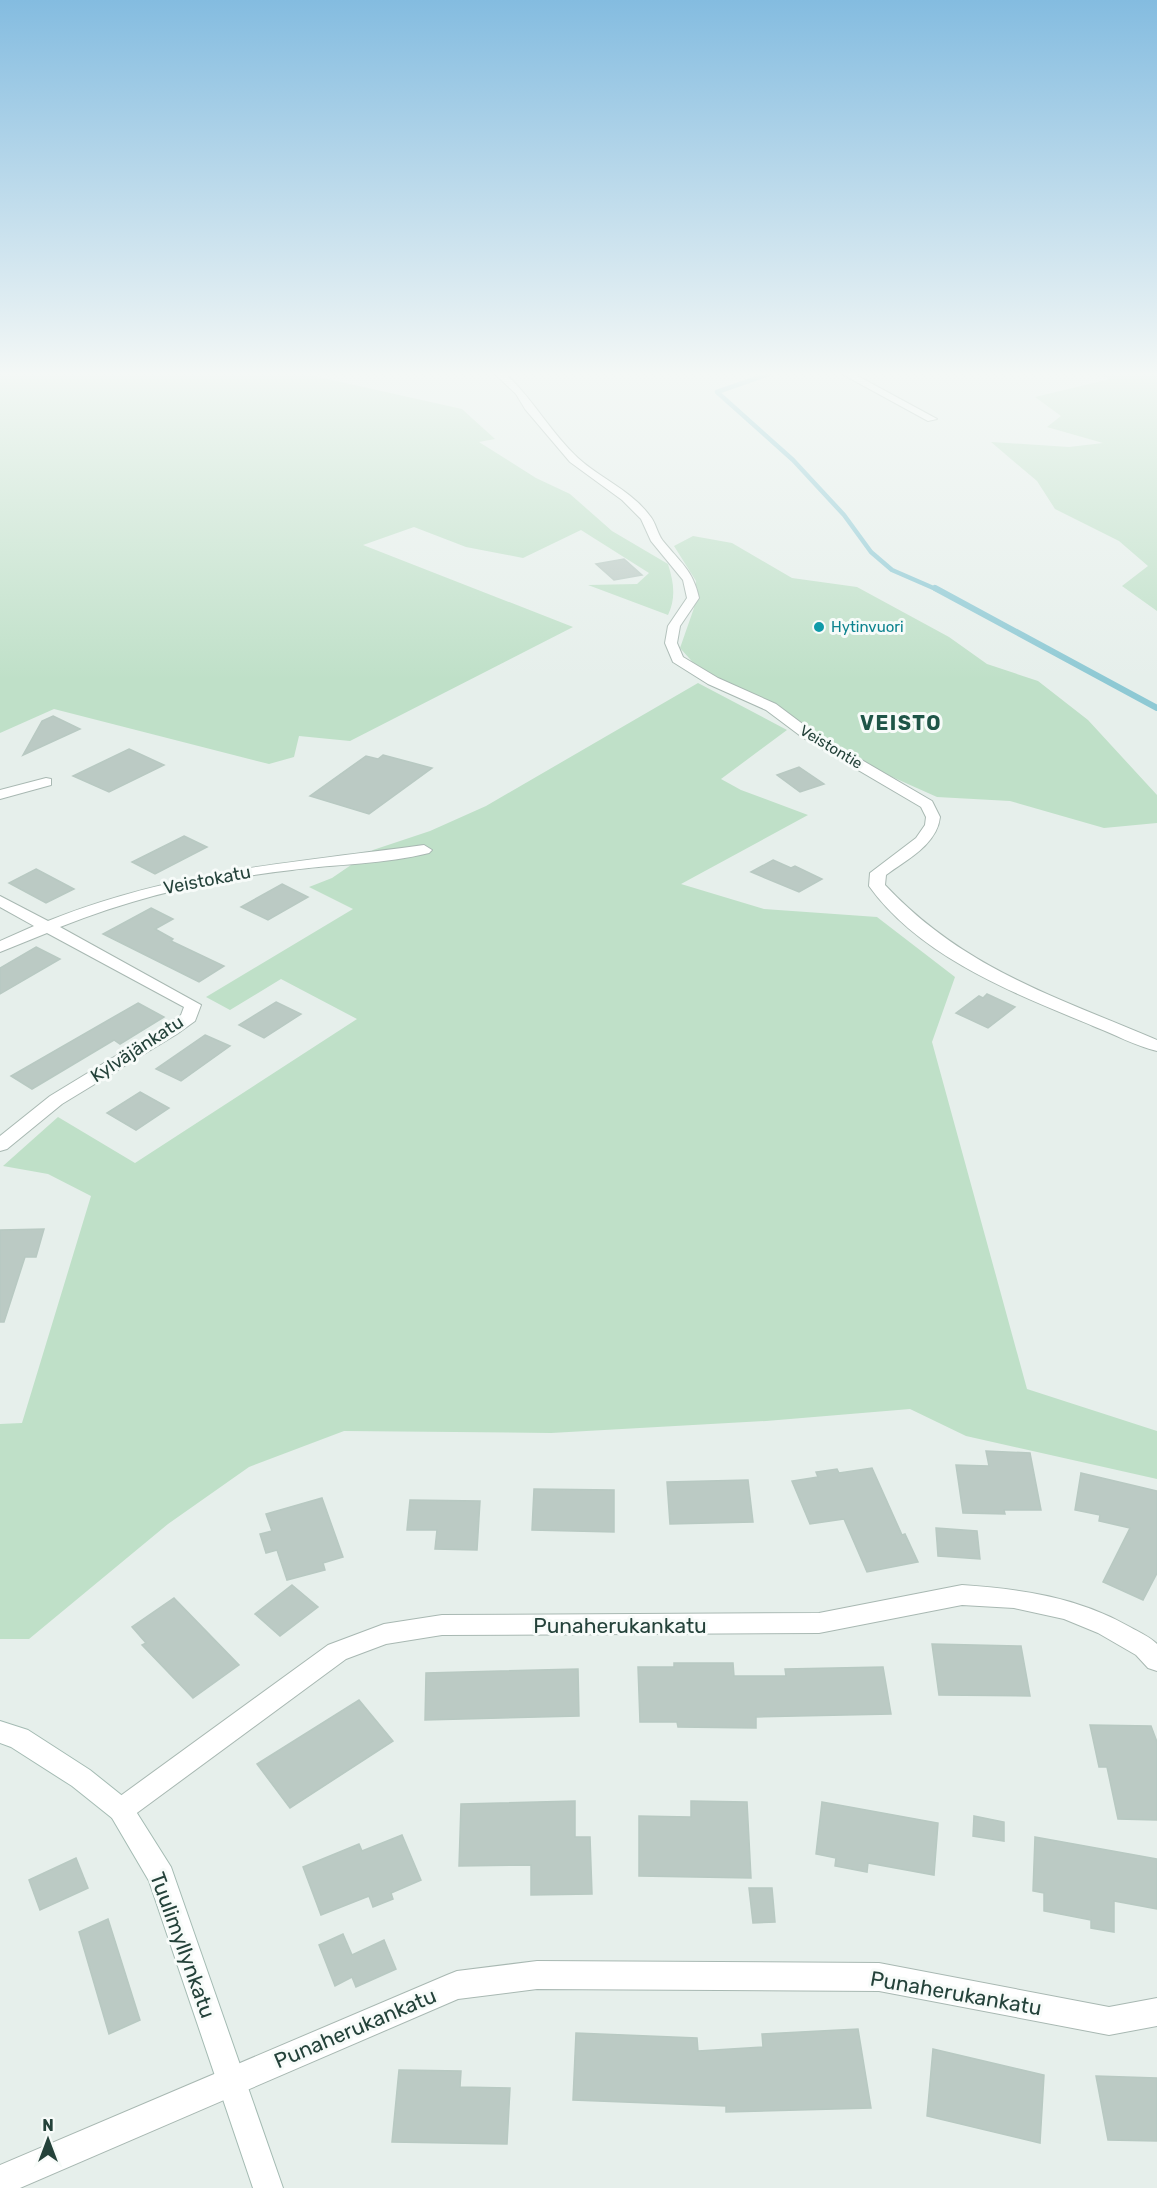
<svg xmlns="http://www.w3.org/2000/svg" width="1157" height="2188" viewBox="0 0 1157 2188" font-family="Rubik,sans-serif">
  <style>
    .green { fill: #bfe0c8 }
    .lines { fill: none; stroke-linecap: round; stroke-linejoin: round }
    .stream-far1 { stroke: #8ec9d4; stroke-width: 4.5 }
    .stream { stroke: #8ec9d4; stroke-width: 6 }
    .building { fill: #bbcac4; stroke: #b8c9c2; stroke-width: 1.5 }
    .street-casing { stroke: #a8b8b2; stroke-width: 2 }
    .secondary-casing { stroke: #a4bbb3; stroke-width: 2 }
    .street { fill: #fff; fill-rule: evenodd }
    .secondary { fill: #fff; fill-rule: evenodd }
    .culture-dot { fill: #0f9aa8; stroke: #f7fbf9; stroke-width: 2 }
    .labels { text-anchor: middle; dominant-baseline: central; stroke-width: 6; stroke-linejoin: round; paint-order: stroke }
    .far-culture-label { font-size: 15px; fill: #0d838f; stroke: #f7fbf9; text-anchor: start }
    .far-street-label { font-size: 15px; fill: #24423a; stroke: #f7fbf9 }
    .street-label { font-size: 18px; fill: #24423a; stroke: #f7fbf9 }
    .far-district-label { font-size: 20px; font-weight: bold; letter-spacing: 1.5px; fill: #1f5548; stroke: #f7fbf9 }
    .near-street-label { font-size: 21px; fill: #24423a; stroke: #f7fbf9 }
  </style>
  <rect width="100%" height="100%" fill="#e6efeb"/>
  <g class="green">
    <path d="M 0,374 L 305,374 L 462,409 L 495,439 L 479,442 L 536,478 L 570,494 L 612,531 L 668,564 C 674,583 676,598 668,615 L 588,585 L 637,584 L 649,573 L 581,530 L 523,558 L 466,547 L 414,527 L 363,545 L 573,627 L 350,741 L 299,736 L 294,757 L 269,764 L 54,709 L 0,733 Z"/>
    <polygon points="1097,374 1157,374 1157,611 1122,586 1148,566 1119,541 1055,509 1037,481 991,442 1069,447 1103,443 1047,427 1061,416 1035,397 1110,379"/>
    <polygon points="693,536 732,543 792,578 857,587 949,637 987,664 1038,681 1088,720 1157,795 1157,823 1104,828 1010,801 937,797 872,768 781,709 698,668 680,648 694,608 696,581 674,546"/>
    <polygon points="698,683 787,730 721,779 741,790 808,815 681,884 764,909 877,917 955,977 932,1042 1027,1389 1157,1431 1157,1479 966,1436 910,1409 766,1421 551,1433 344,1431 249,1467 168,1524 29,1639 0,1639 0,1424 22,1423 91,1196 48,1174 3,1166 58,1117 135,1163 357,1019 281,979 230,1010 206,997 353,909 309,887 332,878 373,850 430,831 486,806"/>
  </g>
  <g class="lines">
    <polyline class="stream-far1" points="769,374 717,392 793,460 844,515 871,552 892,570 938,590"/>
    <polyline class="stream" points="935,588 1157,708"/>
  </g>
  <g class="building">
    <polygon points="624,559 642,575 614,580 596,564"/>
    <polygon points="53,716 80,729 23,755 42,721"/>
    <polygon points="129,749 164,765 109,792 73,776"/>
    <polygon points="383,755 432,768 369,814 310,796 366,756 378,759"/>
    <polygon points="799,767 824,784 800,792 777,775"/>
    <polygon points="184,836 207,847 155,874 132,862"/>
    <polygon points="773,860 791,868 795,866 822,879 799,892 751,872"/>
    <polygon points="36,869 74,889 46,903 9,883"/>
    <polygon points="282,884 308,897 268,920 241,907"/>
    <polygon points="151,908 173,919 155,929 173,939 171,941 224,966 199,982 103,934"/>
    <polygon points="36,947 60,959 0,994 0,968"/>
    <polygon points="987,994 1015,1007 988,1028 956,1013 979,996 983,998"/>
    <polygon points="276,1002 301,1014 264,1038 239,1025"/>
    <polygon points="138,1003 164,1017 120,1044 114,1040 32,1089 11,1076"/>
    <polygon points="205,1035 230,1046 181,1081 156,1069"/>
    <polygon points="140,1092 169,1108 136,1130 107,1113"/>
    <polygon points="44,1229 36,1257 25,1257 4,1322 0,1322 0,1230"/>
    <polygon points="986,1451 1030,1453 1041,1510 1004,1510 1005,1514 963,1513 956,1465 989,1466"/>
    <polygon points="872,1468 902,1535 905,1534 918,1562 867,1572 844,1519 810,1524 792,1481 818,1477 816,1472 837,1469 839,1473"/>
    <polygon points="1081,1473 1157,1491 1157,1573 1143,1600 1103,1582 1130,1528 1099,1521 1100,1515 1075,1510"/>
    <polygon points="748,1480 753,1522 670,1524 667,1482"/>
    <polygon points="534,1489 614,1490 614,1532 532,1530"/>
    <polygon points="322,1498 343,1557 323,1563 325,1570 287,1580 277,1550 266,1553 260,1534 272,1531 266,1514"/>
    <polygon points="410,1500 480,1501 477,1550 435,1549 437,1530 407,1530"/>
    <polygon points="936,1528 977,1531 980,1559 938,1556"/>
    <polygon points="292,1585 318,1607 280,1636 255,1614"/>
    <polygon points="174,1598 239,1665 193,1698 142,1645 146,1643 132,1627"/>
    <polygon points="932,1644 1021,1646 1030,1696 939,1695"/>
    <polygon points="674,1663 733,1663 734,1676 786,1676 785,1669 883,1667 891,1714 756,1717 756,1728 678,1727 677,1722 640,1722 638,1667 674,1667"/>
    <polygon points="578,1669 579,1716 425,1720 426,1673"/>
    <polygon points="359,1700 393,1741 290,1808 257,1764"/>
    <polygon points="1090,1725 1151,1726 1157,1742 1157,1820 1118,1819 1107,1767 1099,1767"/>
    <polygon points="575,1801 575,1837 590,1837 592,1894 531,1895 531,1865 459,1866 461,1804"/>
    <polygon points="691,1801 747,1802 751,1878 639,1876 639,1816 691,1817"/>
    <polygon points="822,1802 938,1823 934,1875 868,1863 867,1872 835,1866 836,1858 816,1854"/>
    <polygon points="974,1816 1004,1822 1004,1841 973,1836"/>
    <polygon points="402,1835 421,1880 391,1893 393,1899 373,1907 369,1896 321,1915 303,1867 359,1844 362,1851"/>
    <polygon points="1035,1837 1157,1859 1157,1909 1114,1901 1114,1932 1091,1928 1091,1920 1044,1911 1044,1893 1033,1891"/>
    <polygon points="76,1858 88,1888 40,1910 29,1880"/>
    <polygon points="749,1888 772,1888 775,1922 753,1923"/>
    <polygon points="108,1919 140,2020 109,2034 79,1932"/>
    <polygon points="343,1934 352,1955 384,1940 396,1969 356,1987 352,1977 335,1986 319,1945"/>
    <polygon points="858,2029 871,2108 726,2112 726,2106 573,2100 576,2033 697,2038 698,2051 763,2047 762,2034"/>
    <polygon points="933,2049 1044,2075 1040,2143 927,2116"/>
    <polygon points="399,2070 461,2071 460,2087 510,2088 507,2144 392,2142"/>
    <polygon points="1096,2076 1157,2078 1157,2141 1108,2140"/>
  </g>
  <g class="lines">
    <g class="street-casing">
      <g id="street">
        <path d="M 495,374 L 506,374 C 533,399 551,433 578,458 C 601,479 632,491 650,516 C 656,523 657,533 663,541 C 680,562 693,570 699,598 L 680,626 L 677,643 L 683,657 L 718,678 L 776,704 L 812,731 L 932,801 L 940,817 C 937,845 906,860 886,875 L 885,885 C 964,969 1054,996 1157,1040 L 1157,1051 C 1135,1046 1114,1034 1093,1026 C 1014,993 921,958 869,886 L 870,873 L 916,838 L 925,825 L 926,817 L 921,807 L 802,737 L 766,710 L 708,684 L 673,662 L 665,643 L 668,626 L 687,598 L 683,580 L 651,541 L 641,519 L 622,500 L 570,462 L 525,409 L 516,394 Z"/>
        <polygon points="842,374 854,374 937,419 928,421"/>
        <polygon points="46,778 51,779 51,785 0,799 0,790"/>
        <path d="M 424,845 L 432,850 L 429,853 C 385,864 337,864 292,870 C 212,879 135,897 60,927 L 201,1005 L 195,1021 L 177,1034 L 62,1104 L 7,1149 L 0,1151 L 0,1136 L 50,1096 L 165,1026 L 181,1015 L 184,1007 L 47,933 L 0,952 L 0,941 L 34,926 L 0,907 L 0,896 L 48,921 C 175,870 291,863 424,845 Z"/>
        <path d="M 962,1585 C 1021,1589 1078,1597 1130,1627 C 1139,1632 1150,1637 1157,1644 L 1157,1671 L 1148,1668 L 1136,1655 L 1098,1633 L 1064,1619 L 1014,1608 L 962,1605 L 819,1633 L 442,1635 L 386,1644 L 346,1659 L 130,1818 L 121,1822 L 112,1818 L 108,1810 L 112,1802 L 328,1645 L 384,1624 L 442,1615 L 819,1613 Z"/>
        <polygon points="537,1961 879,1963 1109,2007 1157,1998 1157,2026 1109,2035 879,1991 537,1989 458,1999 20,2188 0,2188 0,2165 447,1975 457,1971"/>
      </g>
    </g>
    <g class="secondary-casing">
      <polygon id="secondary" points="0,1721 28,1730 90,1770 130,1802 171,1867 283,2188 253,2188 149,1881 112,1818 72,1786 11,1747 0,1743"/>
    </g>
    <use href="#street" class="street"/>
    <use href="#secondary" class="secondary"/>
  </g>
  <linearGradient id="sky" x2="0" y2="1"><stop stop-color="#84bce0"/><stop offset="0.55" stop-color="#f4f8f6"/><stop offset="1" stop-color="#f4f8f6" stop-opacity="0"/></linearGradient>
  <rect width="1157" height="680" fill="url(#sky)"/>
  <circle class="culture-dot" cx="819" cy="627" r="6"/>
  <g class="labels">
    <g class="far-culture-label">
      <text x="831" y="627">Hytinvuori</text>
    </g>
    <g class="far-street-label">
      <text transform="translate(831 747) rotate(31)">Veistontie</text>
    </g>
    <g class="street-label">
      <text transform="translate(207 880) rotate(-11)">Veistokatu</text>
      <text transform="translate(137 1049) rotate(-33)">Kylväjänkatu</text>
    </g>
    <g class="far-district-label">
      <text x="901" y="723">VEISTO</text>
    </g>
    <g class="near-street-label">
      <text x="620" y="1625">Punaherukankatu</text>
      <text transform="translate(183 1945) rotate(70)">Tuulimyllynkatu</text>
      <text transform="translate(956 1993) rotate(10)">Punaherukankatu</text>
      <text transform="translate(355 2028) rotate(-23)">Punaherukankatu</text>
    </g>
  </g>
  <g transform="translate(48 2140)" stroke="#f7fbf9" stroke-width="4.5" paint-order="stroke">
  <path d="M0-4.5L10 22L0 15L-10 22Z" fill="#24423a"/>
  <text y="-9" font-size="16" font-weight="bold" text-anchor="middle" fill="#24423a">N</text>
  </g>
</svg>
